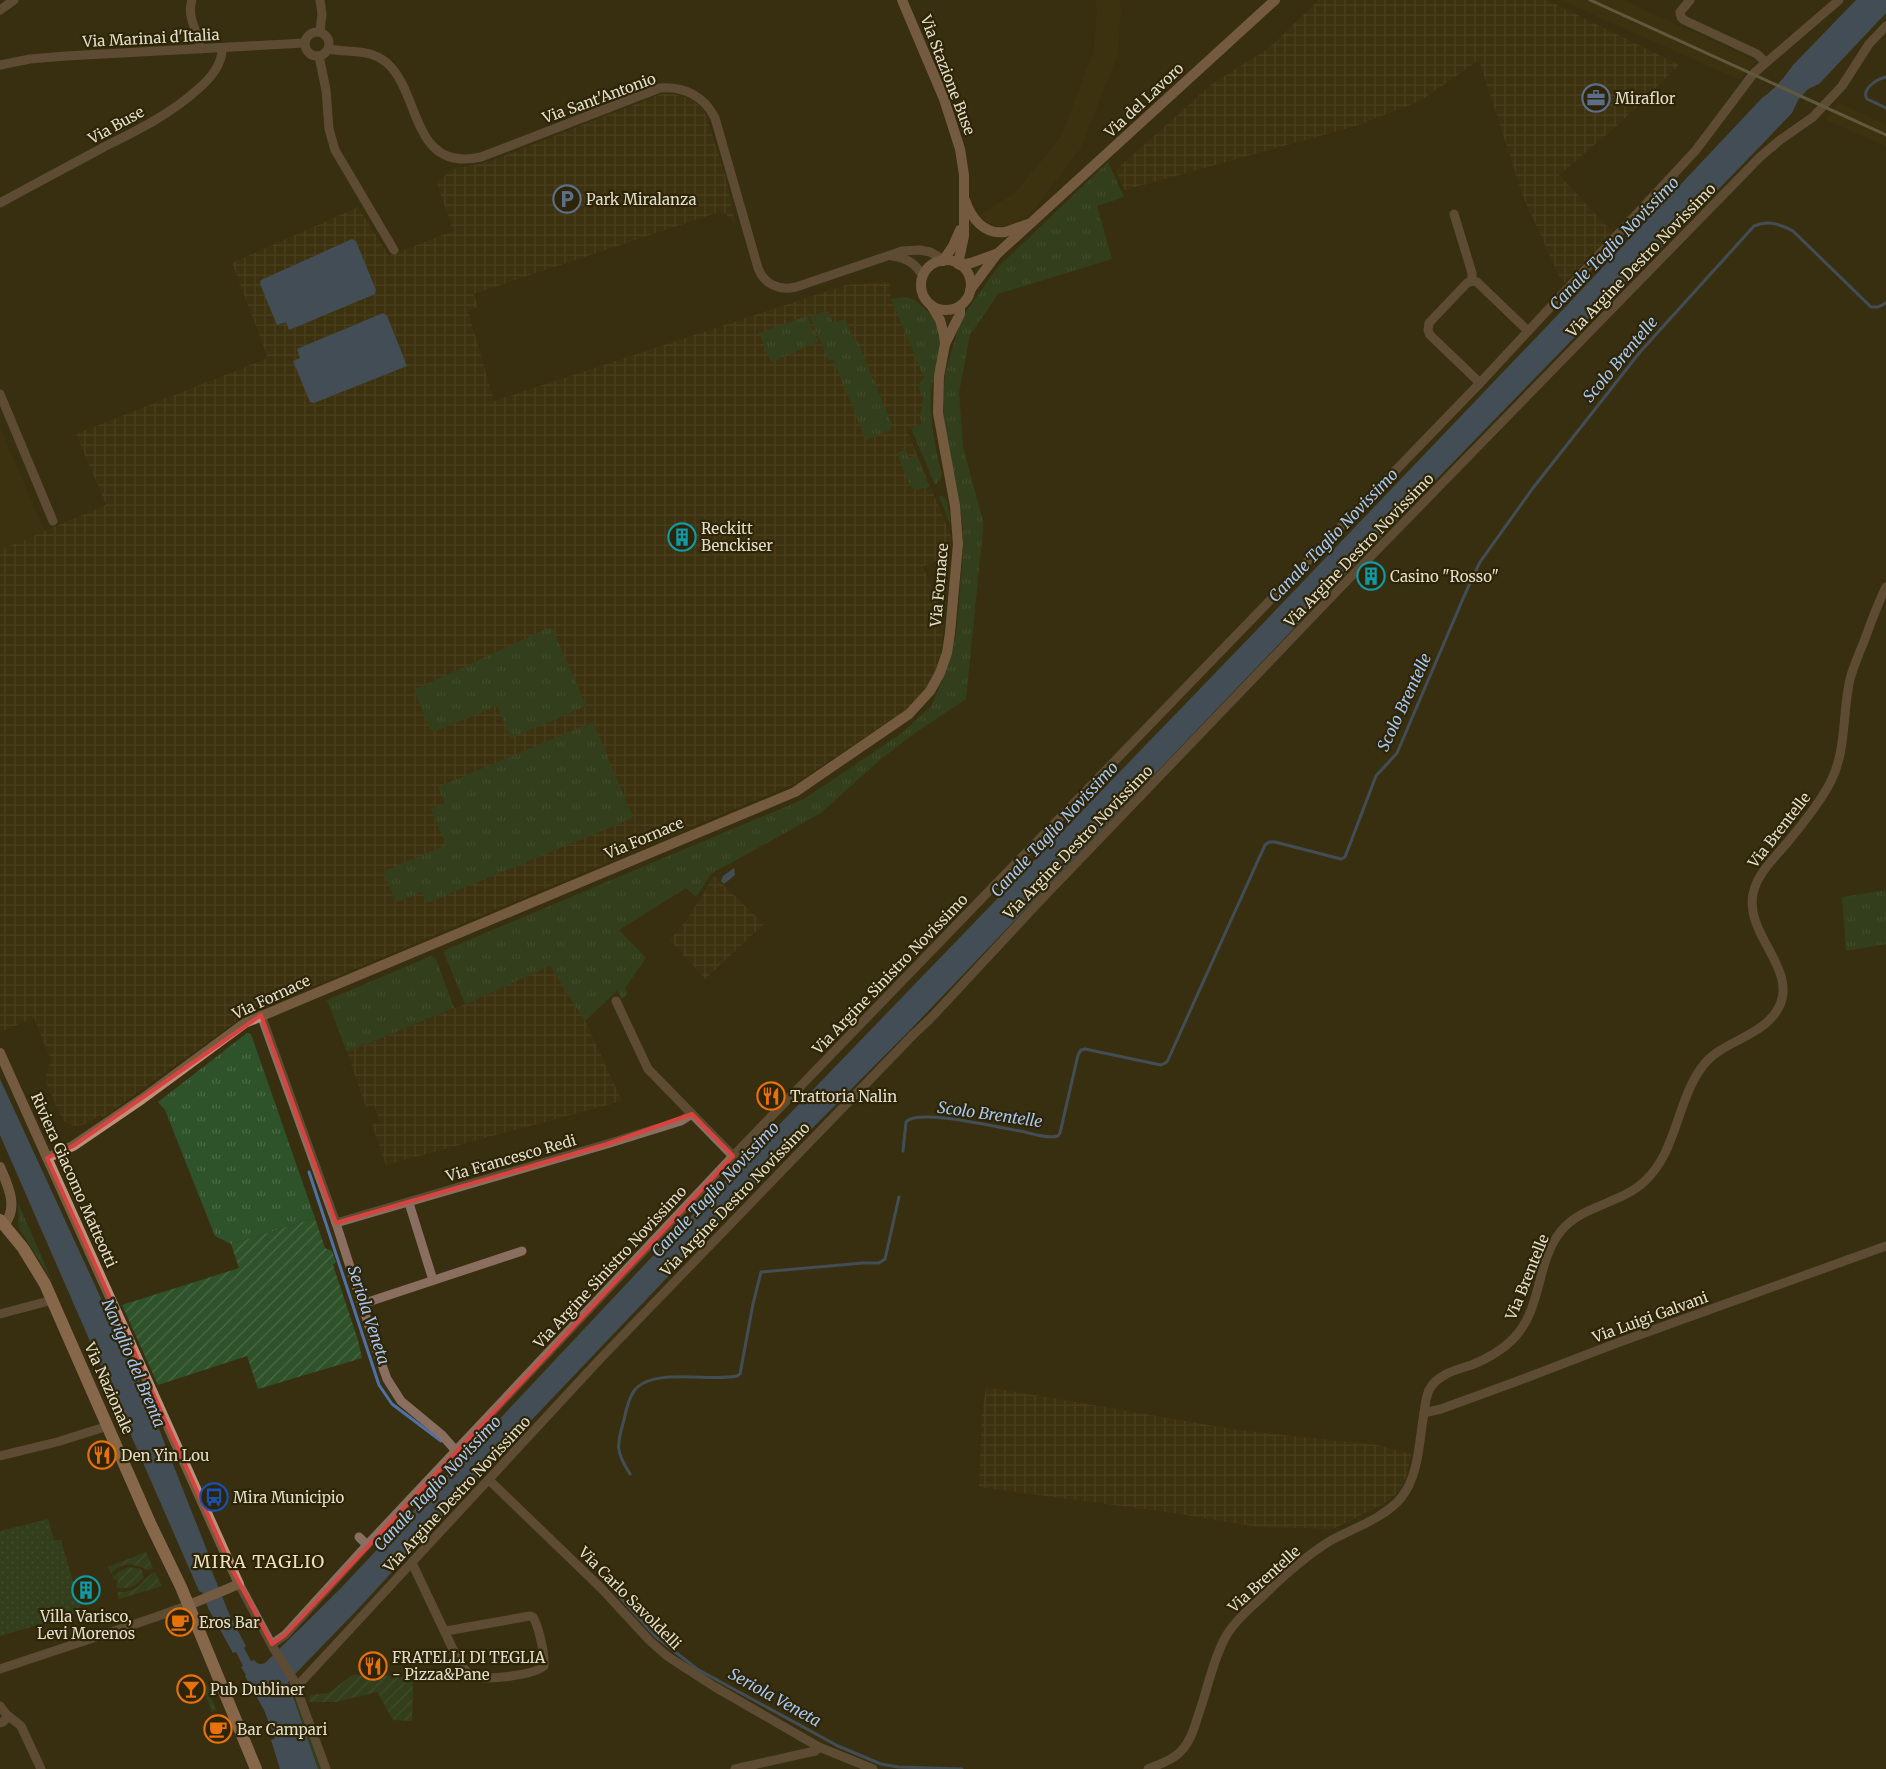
<svg xmlns="http://www.w3.org/2000/svg" width="1886" height="1769" viewBox="0 0 1886 1769" font-family="Merriweather,serif">
  <style>
    .built { fill: #433710 }
    .industrial { fill: url(#industrial-grid) }
    .grass { fill: url(#grass-tufts) }
    .park { fill: url(#park-dots) }
    .garden { fill: url(#garden-furrows) }
    .water { fill: #4e72a8 }
    .lines { fill: none; stroke-linecap: round; stroke-linejoin: round }
    .stream { stroke: #4e72a8; stroke-width: 3 }
    .street { stroke: #8a6e60; stroke-width: 9 }
    .secondary { stroke: #bd907a; stroke-width: 10 }
    .primary { stroke: #e4aa8e; stroke-width: 12 }
    .rail { stroke: #938c75; stroke-width: 3 }
    .marked { fill: none; stroke: #d84340; stroke-width: 4; stroke-linejoin: round }
    .labels { text-anchor: middle; dominant-baseline: central; stroke-width: 4.5; stroke-linejoin: round; paint-order: stroke }
    .street-label { font-size: 15px; fill: #e1dccb; stroke: #2e2506 }
    .poi-label { font-size: 15px; fill: #e1dccb; stroke: #2e2506; text-anchor: start }
    .water-label { font-size: 16px; font-style: italic; fill: #a6c6f4; stroke: #2e2506 }
    .quarter-label { font-size: 18px; letter-spacing: 1px; fill: #ebdfbc; stroke: #2e2506 }
  </style>
  <defs>
    <pattern id="industrial-grid" width="8" height="8" patternUnits="userSpaceOnUse" patternTransform="scale(1.25)"><rect width="8" height="8" fill="#433710"/><path d="M0 4h8M4 0v8" fill="none" stroke="#5e5331"/></pattern>
    <pattern id="grass-tufts" width="24" height="20" patternUnits="userSpaceOnUse" patternTransform="scale(1.25)"><rect width="24" height="20" fill="#2e522a"/><path d="M3 7l-1-3M5 7V3M7 7l1-3M15 17l-1-3M17 17v-4M19 17l1-3" fill="none" stroke="#4c6a48"/></pattern>
    <pattern id="park-dots" width="8" height="8" patternUnits="userSpaceOnUse" patternTransform="scale(1.25)"><rect width="8" height="8" fill="#2e522a"/><path d="M2 2h.1M6 6h.1" fill="none" stroke="#4c6a48" stroke-width="1.8" stroke-linecap="round"/></pattern>
    <pattern id="garden-furrows" width="10" height="10" patternUnits="userSpaceOnUse" patternTransform="scale(1.25)"><rect width="10" height="10" fill="#2e522a"/><path d="M-1 1l2-2M0 10L10 0M9 11l2-2" fill="none" stroke="#4c6a48"/></pattern>
  </defs>
  <rect width="100%" height="100%" fill="#382f11"/>
  <g class="built">
    <polygon points="1096,0 1119,0 1121,10 1117,56 1080,149 1029,215 1007,226 997,226 989,223 979,216 1016,192 1061,137 1094,51 1097,10"/>
    <polygon points="1561,0 1623,0 1755,61 1740,80"/>
    <polygon points="1839,103 1886,125 1886,146 1826,120"/>
    <polygon points="0,427 44,531 0,550"/>
  </g>
  <g class="industrial">
    <polygon points="1319,0 1547,0 1679,65 1621,122 1559,175 1613,233 1563,284 1524,199 1479,60 1420,101 1356,126 1125,190 1116,170 1213,83 1269,48"/>
    <polygon points="670,93 689,98 698,104 705,113 726,178 735,223 726,214 719,212 474,294 478,307 468,311 494,401 846,285 889,282 891,299 924,378 918,386 923,398 920,416 922,423 907,430 952,539 949,555 923,567 944,615 942,651 937,669 929,685 899,719 886,723 796,783 245,1015 102,1118 100,1114 93,1120 83,1125 74,1126 65,1122 59,1113 46,1082 46,1074 51,1060 34,1018 0,1032 0,550 106,505 76,434 268,358 232,263 358,207 389,256 453,231 437,183 452,170 457,168 488,162 661,94"/>
    <polygon points="714,876 764,924 705,979 670,940 687,920"/>
    <polygon points="550,966 585,1021 622,1101 386,1165 372,1125 380,1122 374,1105 366,1107 347,1052 465,1004"/>
    <polygon points="986,1387 1238,1430 1377,1445 1411,1454 1407,1475 1401,1488 1395,1495 1383,1504 1333,1529 1258,1527 1174,1513 979,1487 982,1414"/>
  </g>
  <g class="grass">
    <polygon points="1108,162 1124,197 1097,206 1112,259 998,294 970,335 959,393 963,447 983,521 983,530 966,699 918,731 882,758 821,813 711,874 696,897 686,888 619,930 646,958 625,988 628,994 622,999 617,991 585,1021 550,966 465,1004 444,953 445,950 804,799 902,733 931,706 946,672 956,636 963,555 963,527 944,418 943,399 945,374 961,319 997,268"/>
    <path d="M 906,297 C 915,299 919,303 925,309 C 928,312 932,314 934,317 C 949,339 932,372 931,395 C 930,423 935,449 942,475 L 940,480 L 935,485 L 911,428 L 922,423 L 920,416 L 923,398 L 918,385 L 924,378 L 891,299 Z"/>
    <polygon points="828,311 833,323 845,319 854,341 857,340 891,423 891,430 866,440 833,359 829,361 810,316"/>
    <polygon points="807,316 818,342 771,362 759,333"/>
    <polygon points="905,450 909,458 917,456 929,487 916,490 910,486 897,453"/>
    <polygon points="939,496 944,497 947,501 951,526"/>
    <polygon points="552,628 586,706 511,738 497,706 438,730 433,731 430,729 414,690 546,629"/>
    <polygon points="593,722 633,818 427,903 422,892 396,902 383,872 446,845 431,809 445,803 438,787"/>
    <polygon points="1886,890 1886,944 1846,951 1842,897"/>
    <polygon points="431,956 436,959 454,1008 347,1052 327,1000"/>
    <polygon points="247,1033 251,1034 315,1218 231,1244 215,1236 165,1110 158,1102"/>
    <polygon points="18,1203 53,1283 19,1228"/>
    <path d="M 205,1682 L 210,1689 L 209,1692 C 211,1699 215,1704 216,1710 L 212,1712 L 201,1684 Z"/>
    <polygon points="293,1697 298,1705 322,1769 318,1769"/>
  </g>
  <polygon class="park" points="48,1519 54,1540 61,1540 82,1612 0,1636 0,1531"/>
  <g class="garden">
    <polygon points="315,1218 325,1248 332,1251 336,1262 333,1265 358,1340 362,1358 258,1389 247,1356 158,1385 122,1305 239,1268 231,1244"/>
    <path d="M 146,1552 L 153,1568 L 149,1570 C 133,1564 123,1560 111,1574 L 108,1567 Z"/>
    <path d="M 129,1567 L 141,1569 L 144,1577 C 137,1587 128,1589 116,1588 L 118,1581 L 113,1578 L 118,1572 Z"/>
    <path d="M 155,1572 L 162,1586 L 119,1599 L 117,1592 C 142,1593 139,1580 155,1572 Z"/>
    <polygon points="352,1675 413,1676 412,1721 393,1720 377,1692 336,1702 309,1702 310,1695 329,1693"/>
  </g>
  <g class="water">
    <path d="M 1856,0 L 1886,0 L 1886,13 L 1819,84 L 1808,89 L 1798,100 L 1792,113 L 1746,161 L 1430,486 L 912,1028 L 737,1204 L 526,1426 L 359,1608 L 297,1672 L 288,1682 L 318,1769 L 280,1769 L 271,1740 L 275,1738 L 264,1710 L 245,1676 L 246,1675 L 241,1667 L 243,1666 L 236,1652 L 233,1653 L 208,1608 L 203,1593 L 199,1591 L 0,1135 L 0,1079 L 146,1396 L 208,1553 L 209,1564 L 230,1616 L 246,1646 L 244,1648 L 251,1661 L 254,1660 C 257,1664 260,1665 265,1663 L 341,1588 L 663,1245 L 1249,638 L 1570,302 L 1762,98 C 1778,86 1782,80 1793,65 Z"/>
    <polygon points="352,239 356,241 376,290 375,294 289,330 286,322 277,325 260,284 261,280"/>
    <polygon points="383,313 387,316 407,366 314,403 310,402 293,361 300,358 297,349"/>
    <polygon points="734,868 735,875 724,884 721,881 723,876"/>
  </g>
  <g class="lines">
    <g class="stream">
      <path d="M 1886,77 C 1877,79 1861,89 1867,99 L 1886,108"/>
      <path d="M 903,1151 L 906,1122 C 918,1108 1000,1128 1020,1131 C 1031,1133 1046,1139 1058,1136 L 1060,1133 L 1078,1055 L 1081,1050 L 1085,1049 L 1161,1065 L 1167,1062 L 1265,845 L 1269,842 L 1275,842 L 1341,859 L 1345,857 L 1376,776 L 1397,753 L 1465,594 L 1480,562 L 1533,488 L 1640,352 L 1754,226 C 1768,220 1780,224 1793,231 L 1871,307 L 1878,307 L 1886,303"/>
      <polyline points="309,1172 379,1385 392,1404 441,1441"/>
      <path d="M 630,1474 C 616,1452 616,1446 624,1420 C 626,1411 628,1399 634,1391 C 651,1367 711,1382 737,1376 L 740,1374 L 753,1304 L 761,1272 L 863,1263 L 879,1263 L 885,1259 L 899,1197"/>
      <polyline points="607,1583 655,1636 697,1669 838,1746 881,1764 898,1767 962,1769"/>
    </g>
    <g class="street">
      <path d="M 192,0 C 186,19 199,31 200,49"/>
      <polyline points="1690,0 1680,12 1681,17 1684,20 1757,54 1765,62"/>
      <polyline points="0,10 14,0"/>
      <circle cx="317" cy="44" r="12"/>
      <polyline points="320,32 322,14 320,0"/>
      <path d="M 328,49 C 349,53 369,48 387,63 C 421,93 411,173 481,157 L 660,88 C 684,86 704,96 715,118 L 758,268 C 764,284 779,291 796,287 L 902,251 L 920,250 L 930,252 L 939,257 L 941,261"/>
      <polyline points="319,56 326,90 329,129 335,150 394,250"/>
      <polyline points="0,65 30,59 66,56 304,43"/>
      <path d="M 0,203 C 34,184 69,166 104,147 C 136,131 171,114 198,89 C 209,80 223,64 222,48"/>
      <polyline points="1454,214 1472,273 1472,281"/>
      <path d="M 892,256 C 907,258 915,263 923,276"/>
      <polyline points="1480,383 1430,335 1428,330 1429,323 1467,283 1472,281 1477,282 1528,331"/>
      <polyline points="0,394 53,521"/>
      <polyline points="616,1001 648,1069 733,1156"/>
      <polyline points="261,1015 336,1223 376,1348 387,1379 401,1401 442,1435 456,1451"/>
      <polyline points="409,1203 433,1280"/>
      <polyline points="336,1223 607,1144 681,1121 692,1114"/>
      <polyline points="362,1304 522,1251"/>
      <polyline points="0,1314 53,1300"/>
      <polyline points="1424,1412 1428,1412 1441,1409 1515,1382 1617,1343 1886,1246"/>
      <polyline points="0,1456 57,1442 108,1426"/>
      <polyline points="489,1480 601,1588 650,1641 667,1656 715,1687 819,1747 873,1769"/>
      <polyline points="359,1537 367,1545"/>
      <path d="M 412,1563 L 459,1662 C 463,1667 467,1674 473,1676 C 486,1681 534,1675 544,1666 C 545,1655 539,1627 533,1617 L 530,1616 L 446,1631"/>
      <polyline points="239,1584 274,1649 293,1679 326,1769"/>
      <polyline points="272,1644 285,1635 367,1545 733,1156 1480,383 1696,150 1754,73 1839,0"/>
      <polyline points="0,1669 153,1618 189,1605"/>
      <polyline points="296,1685 302,1681 601,1358 913,1035 931,1018 1036,905 1339,589 1760,157 1780,140 1813,117 1842,86 1869,44 1886,26"/>
      <polyline points="0,1706 6,1714 21,1726 41,1769"/>
      <polyline points="0,1723 3,1722 8,1716"/>
      <polyline points="735,1769 815,1751 819,1747"/>
      <path d="M 1148,1769 C 1160,1764 1173,1760 1181,1751 C 1192,1740 1195,1724 1200,1710 C 1208,1687 1213,1660 1225,1638 C 1233,1623 1247,1611 1260,1599 C 1281,1578 1304,1557 1330,1541 C 1353,1528 1383,1519 1401,1498 C 1418,1477 1419,1445 1423,1419 C 1425,1409 1425,1399 1429,1390 C 1438,1373 1458,1370 1474,1364 C 1488,1358 1501,1351 1512,1340 C 1543,1310 1535,1263 1561,1231 C 1582,1205 1621,1204 1645,1181 C 1677,1151 1677,1100 1702,1067 C 1721,1040 1763,1038 1779,1007 C 1798,969 1745,935 1753,894 C 1757,872 1778,855 1791,838 C 1805,821 1820,802 1830,783 C 1847,751 1842,713 1850,679 C 1854,664 1861,650 1866,636 C 1872,620 1878,603 1886,587"/>
    </g>
    <g class="secondary">
      <polyline points="902,0 944,99 960,149 964,175 964,236 958,264"/>
      <path d="M 965,200 C 971,218 984,235 1005,232 C 1013,230 1021,226 1028,224"/>
      <circle cx="946" cy="285" r="25"/>
      <polyline points="943,261 953,246 960,230"/>
      <polyline points="960,265 971,263 996,254"/>
      <polyline points="970,290 997,254 1275,0"/>
      <polyline points="945,344 960,314 960,306"/>
      <polyline points="0,1053 239,1584 189,1605"/>
      <polyline points="47,1158 73,1146 142,1099 245,1023 795,792 909,714 930,691 940,673 947,653 950,633 958,544 955,506 938,413 939,376 945,344 944,335 940,320 931,305"/>
      <path d="M 0,1167 C 8,1186 19,1207 4,1225"/>
    </g>
    <polyline class="primary" points="0,1220 23,1248 45,1284 150,1523 181,1587 256,1769"/>
    <polyline class="rail" points="1590,0 1886,135"/>
  </g>
  <path d="M0 0H1886V1769H0ZM 261,1015 L 336,1223 L 607,1144 L 692,1114 L 733,1156 L 285,1635 L 272,1644 L 234,1573 L 47,1158 L 73,1146 Z" fill="#382f11" fill-opacity=".55" fill-rule="evenodd"/>
  <path class="marked" d="M 261,1015 L 336,1223 L 607,1144 L 692,1114 L 733,1156 L 285,1635 L 272,1644 L 234,1573 L 47,1158 L 73,1146 Z"/>
  <defs>
    <g id="office-ring" transform="scale(1.4375)"><circle r="9.5" fill="#2e2506" stroke="#5c6f8a" stroke-width="1.5"/><path d="M-6-3h4V-5.5h4V-3h4V5H-6ZM-1-4.5V-3h2v-1.5ZM-6 0V1H6V0Z" fill="#5c6f8a"/></g>
    <g id="parking-ring" transform="scale(1.4375)"><circle r="9.5" fill="#2e2506" stroke="#5c6f8a" stroke-width="1.5"/><path d="M-3.5-5.5H1a3.5 3.5 0 0 1 0 7H-1V5.5H-3.5ZM-1-3.4V-.6H.8a1.4 1.4 0 0 0 0-2.8Z" fill="#5c6f8a"/></g>
    <g id="building-ring" transform="scale(1.4375)"><circle r="9.5" fill="#2e2506" stroke="#0f9aa8" stroke-width="1.5"/><path d="M-4-6H4V6H1V3H-1V6H-4ZM-2.5-4.3h1.7v1.8h-1.7ZM.8-4.3h1.7v1.8H.8ZM-2.5-1h1.7V.8h-1.7ZM.8-1h1.7V.8H.8Z" fill="#0f9aa8"/></g>
    <g id="restaurant-ring" transform="scale(1.4375)"><circle r="9.5" fill="#2e2506" stroke="#e8710a" stroke-width="1.5"/><path d="M-5-6h1v4h1v-4h1v4h1v-4h1v5L-1.5 .5V6h-2V.5L-5-1ZM5-6V6H3V1.5H1.5Q1.5-4 5-6Z" fill="#e8710a"/></g>
    <g id="bus-ring" transform="scale(1.4375)"><circle r="9.5" fill="#2e2506" stroke="#1a4fb4" stroke-width="1.5"/><path d="M-5-6H5V4H4V6H2V4H-2V6H-4V4H-5ZM-3.5-4V0h7V-4ZM-3.5 1.2v1.5H-2V1.2ZM2 1.2v1.5H3.5V1.2Z" fill="#1a4fb4"/></g>
    <g id="cafe-ring" transform="scale(1.4375)"><circle r="9.5" fill="#2e2506" stroke="#e8710a" stroke-width="1.5"/><path d="M-5.5-4.5H6V0H3Q3 3.5 0 3.5H-2.5Q-5.5 3.5-5.5 0ZM3-3.2v2h1.7v-2ZM-6 4.5H4V6H-6Z" fill="#e8710a"/></g>
    <g id="bar-ring" transform="scale(1.4375)"><circle r="9.5" fill="#2e2506" stroke="#e8710a" stroke-width="1.5"/><path d="M-6-5H6L.8 .8V4.5H3.5V6h-7V4.5H-.8V.8Z" fill="#e8710a"/></g>
  </defs>
  <g fill-rule="evenodd">
    <use href="#office-ring" x="1596" y="98"/>
    <use href="#parking-ring" x="567" y="199"/>
    <use href="#building-ring" x="682" y="537"/>
    <use href="#building-ring" x="1371" y="576"/>
    <use href="#restaurant-ring" x="771" y="1096"/>
    <use href="#restaurant-ring" x="102" y="1455"/>
    <use href="#bus-ring" x="214" y="1497"/>
    <use href="#building-ring" x="86" y="1590"/>
    <use href="#cafe-ring" x="180" y="1622"/>
    <use href="#restaurant-ring" x="373" y="1666"/>
    <use href="#bar-ring" x="191" y="1689"/>
    <use href="#cafe-ring" x="218" y="1729"/>
  </g>
  <g class="labels">
    <g class="street-label">
      <text transform="translate(151 38) rotate(-3)">Via Marinai d'Italia</text>
      <text transform="translate(948 75) rotate(69)">Via Stazione Buse</text>
      <text transform="translate(599 98) rotate(-20)">Via Sant'Antonio</text>
      <text transform="translate(1144 100) rotate(-43)">Via del Lavoro</text>
      <text transform="translate(116 125) rotate(-29)">Via Buse</text>
      <text transform="translate(1641 260) rotate(-46)">Via Argine Destro Novissimo</text>
      <text transform="translate(1359 550) rotate(-46)">Via Argine Destro Novissimo</text>
      <text transform="translate(939 585) rotate(-85)">Via Fornace</text>
      <text transform="translate(1779 830) rotate(-52)">Via Brentelle</text>
      <text transform="translate(644 838) rotate(-23)">Via Fornace</text>
      <text transform="translate(1078 842) rotate(-46)">Via Argine Destro Novissimo</text>
      <text transform="translate(890 974) rotate(-46)">Via Argine Sinistro Novissimo</text>
      <text transform="translate(271 997) rotate(-25)">Via Fornace</text>
      <text transform="translate(511 1158) rotate(-16)">Via Francesco Redi</text>
      <text transform="translate(74 1180) rotate(66)">Riviera Giacomo Matteotti</text>
      <text transform="translate(735 1199) rotate(-46)">Via Argine Destro Novissimo</text>
      <text transform="translate(610 1267) rotate(-47)">Via Argine Sinistro Novissimo</text>
      <text transform="translate(1527 1277) rotate(-68)">Via Brentelle</text>
      <text transform="translate(1650 1317) rotate(-20)">Via Luigi Galvani</text>
      <text transform="translate(109 1388) rotate(66)">Via Nazionale</text>
      <text transform="translate(457 1494) rotate(-47)">Via Argine Destro Novissimo</text>
      <text transform="translate(1264 1579) rotate(-42)">Via Brentelle</text>
      <text transform="translate(630 1598) rotate(45)">Via Carlo Savoldelli</text>
    </g>
    <g class="poi-label">
      <text x="1615" y="98">Miraflor</text>
      <text x="586" y="199">Park Miralanza</text>
      <text x="701" y="528">Reckitt<tspan x="701" dy="17">Benckiser</tspan></text>
      <text x="1390" y="576">Casino "Rosso"</text>
      <text x="790" y="1096">Trattoria Nalin</text>
      <text x="121" y="1455">Den Yin Lou</text>
      <text x="233" y="1497">Mira Municipio</text>
      <text x="86" y="1616" text-anchor="middle">Villa Varisco,<tspan x="86" dy="17">Levi Morenos</tspan></text>
      <text x="199" y="1622">Eros Bar</text>
      <text x="392" y="1657">FRATELLI DI TEGLIA<tspan x="392" dy="17">- Pizza&amp;Pane</tspan></text>
      <text x="210" y="1689">Pub Dubliner</text>
      <text x="237" y="1729">Bar Campari</text>
    </g>
    <g class="water-label">
      <text transform="translate(1614 243) rotate(-46)">Canale Taglio Novissimo</text>
      <text transform="translate(1620 359) rotate(-50)">Scolo Brentelle</text>
      <text transform="translate(1333 535) rotate(-46)">Canale Taglio Novissimo</text>
      <text transform="translate(1404 702) rotate(-65)">Scolo Brentelle</text>
      <text transform="translate(1054 829) rotate(-47)">Canale Taglio Novissimo</text>
      <text transform="translate(990 1114) rotate(8)">Scolo Brentelle</text>
      <text transform="translate(715 1189) rotate(-47)">Canale Taglio Novissimo</text>
      <text transform="translate(369 1315) rotate(72)">Seriola Veneta</text>
      <text transform="translate(134 1363) rotate(67)">Naviglio del Brenta</text>
      <text transform="translate(437 1483) rotate(-47)">Canale Taglio Novissimo</text>
      <text transform="translate(775 1697) rotate(29)">Seriola Veneta</text>
    </g>
    <g class="quarter-label">
      <text x="259" y="1561">MIRA TAGLIO</text>
    </g>
  </g>
</svg>
